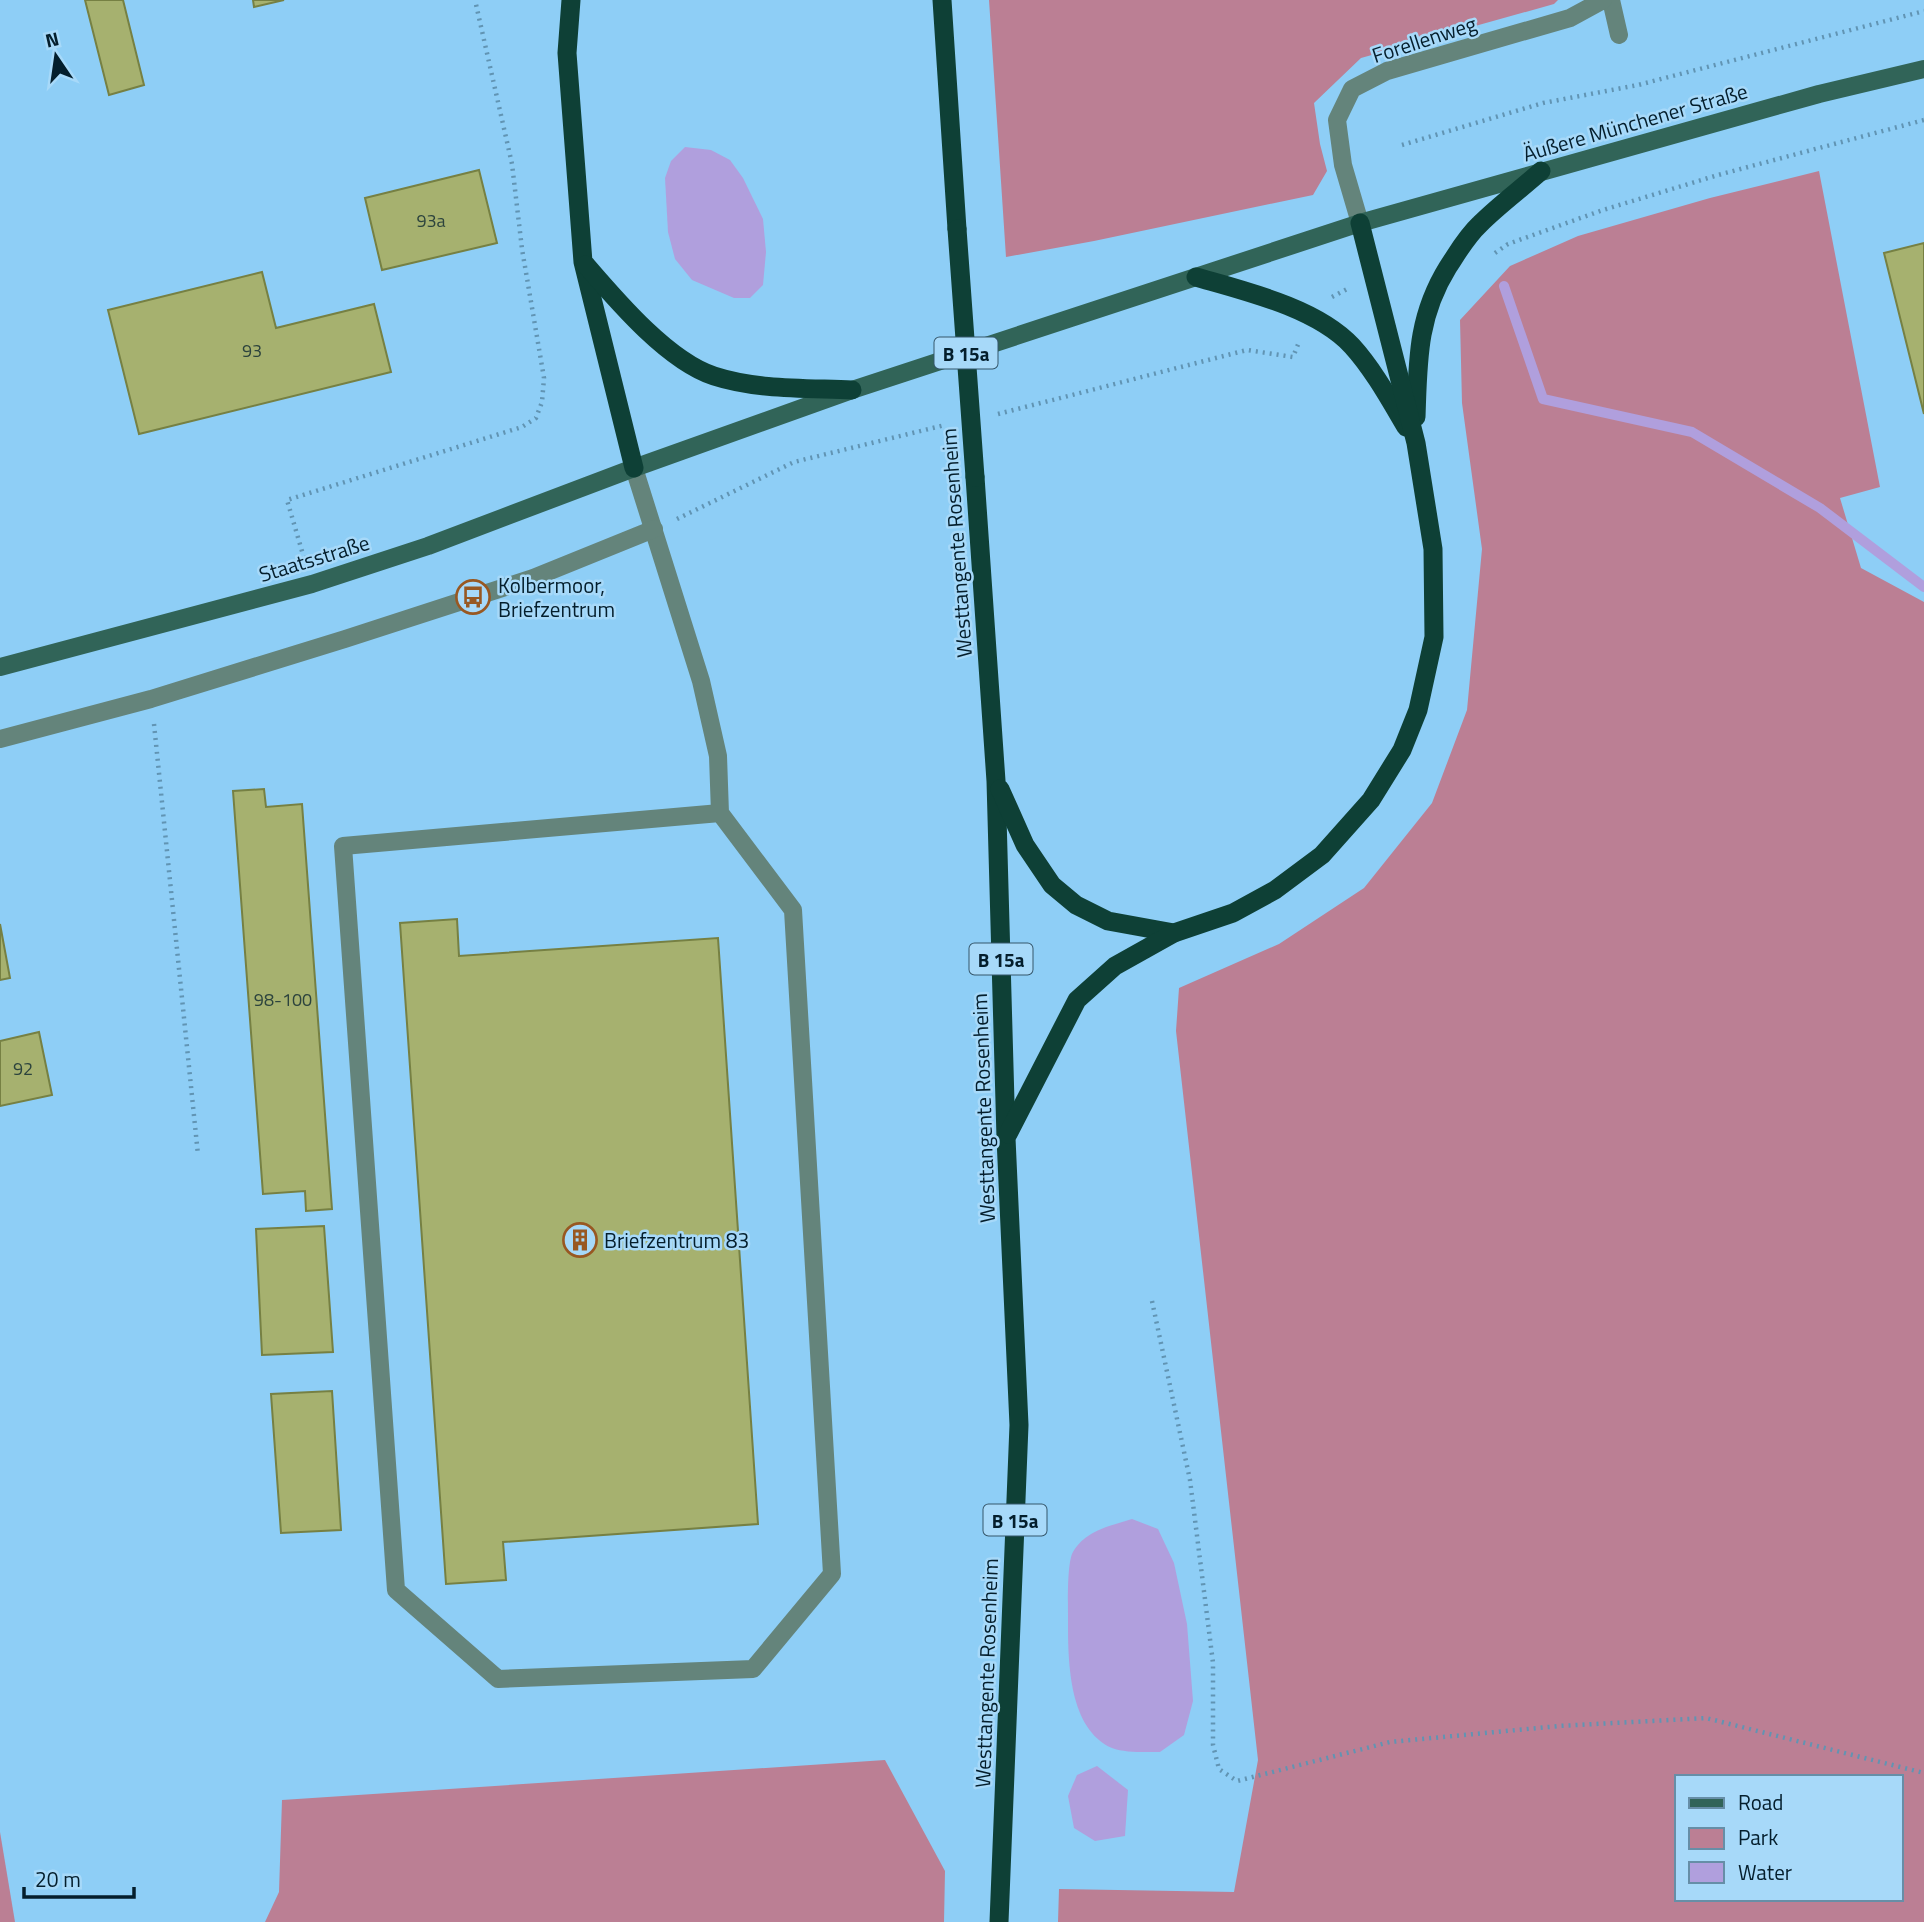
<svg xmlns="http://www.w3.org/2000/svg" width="1924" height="1922" viewBox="0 0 1924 1922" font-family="'Titillium Web',sans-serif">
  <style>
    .green { fill: #bb7f94; fill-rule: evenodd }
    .water { fill: #b09fdd }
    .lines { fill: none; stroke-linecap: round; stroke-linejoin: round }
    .stream { stroke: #b09fdd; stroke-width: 10 }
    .building { fill: #a6b16f; stroke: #768043; stroke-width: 2 }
    .path { stroke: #6194b3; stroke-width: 4.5; stroke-dasharray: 2 5; stroke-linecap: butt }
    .service { stroke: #64847b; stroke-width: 18 }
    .minor { stroke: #64847b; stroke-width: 18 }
    .secondary { stroke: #316458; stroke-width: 18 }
    .trunk { stroke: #0e4036; stroke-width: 19 }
    .trunk-bridge { stroke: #0e4036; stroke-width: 19 }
    .labels { text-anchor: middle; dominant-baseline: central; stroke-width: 5; stroke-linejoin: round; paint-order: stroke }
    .number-label { font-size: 18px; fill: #2c433d }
    .shield { fill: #a7d9f9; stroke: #35566a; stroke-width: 2 }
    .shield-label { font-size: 19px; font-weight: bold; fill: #041e2c }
    .street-label { font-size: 21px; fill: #041e2c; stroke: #a7d9f9 }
    .poi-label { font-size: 21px; fill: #041e2c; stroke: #a7d9f9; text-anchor: start }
  </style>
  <rect width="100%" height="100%" fill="#8ecef6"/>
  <g class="green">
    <polygon points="989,0 1558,0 1554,4 1361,58 1314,103 1320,144 1327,171 1313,195 1094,241 1006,257"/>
    <path d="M 1819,171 L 1880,487 L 1840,498 L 1861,568 L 1924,602 L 1924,1922 L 1058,1922 L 1059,1889 L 1234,1892 L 1258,1760 L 1176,1031 L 1179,988 L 1279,944 L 1364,888 L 1432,803 L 1467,710 L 1482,549 L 1462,403 L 1460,320 L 1510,266 L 1578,236 L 1710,198 ZM 1677,1777 L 1901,1777 L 1901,1899 L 1677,1899 Z"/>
    <polygon points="885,1760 945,1871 944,1922 265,1922 279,1892 282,1800"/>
    <polygon points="0,1832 15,1922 0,1922"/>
  </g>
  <g class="water">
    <polygon points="685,147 711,150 730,160 743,178 763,219 766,252 763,285 750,298 734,298 692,280 675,259 668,232 665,178 671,161"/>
    <path d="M 1132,1519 L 1158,1529 L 1174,1563 L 1187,1624 L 1193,1701 L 1184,1735 L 1160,1752 C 1145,1752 1125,1753 1112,1748 C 1067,1728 1068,1657 1068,1616 C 1068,1603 1067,1562 1073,1552 C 1086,1530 1110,1526 1132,1519 Z"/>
    <polygon points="1097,1766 1128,1790 1125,1836 1095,1841 1074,1828 1068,1796 1077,1775"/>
  </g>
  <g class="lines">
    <polyline class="stream" points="1504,286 1543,399 1692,432 1820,508 1924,587"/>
  </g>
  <g class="building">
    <polygon points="85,0 123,0 144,85 109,95"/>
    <polygon points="253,0 284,0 254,7"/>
    <polygon points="479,170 497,243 382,270 365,198"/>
    <polygon points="1924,243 1924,414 1884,253"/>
    <polygon points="262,272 276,328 374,304 391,372 139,434 108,310"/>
    <polygon points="264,789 266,807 302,804 332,1209 306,1211 305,1191 263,1194 233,791"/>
    <polygon points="457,919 459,956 718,938 758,1524 503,1542 506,1580 446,1584 400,923"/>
    <polygon points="0,924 10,978 0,980"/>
    <polygon points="39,1032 52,1095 0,1106 0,1041"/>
    <polygon points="324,1226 333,1352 262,1355 256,1229"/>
    <polygon points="332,1391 341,1530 281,1533 271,1394"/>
  </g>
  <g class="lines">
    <g class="path">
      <polyline points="1402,145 1543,103 1638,85 1924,11"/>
      <polyline points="1495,253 1508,244 1603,210 1718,175 1924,120"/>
      <polyline points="1332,297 1349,288"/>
      <polyline points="998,414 1247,350 1293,357 1299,342"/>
      <polyline points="677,519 794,462 945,425"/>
      <polyline points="304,558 287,500 522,427 536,418 542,402 544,378 522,249 512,164 475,0"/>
      <polyline points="154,724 198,1155"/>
      <polyline points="1152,1301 1190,1480 1213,1663 1213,1745 1219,1769 1237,1781 1390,1742 1559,1726 1706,1718 1924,1773"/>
    </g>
    <g class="service">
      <polyline points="634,468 701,681 718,756 720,813 793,910 832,1574 753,1669 498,1679 396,1590 343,846 720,813"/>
      <polyline points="0,739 151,699 345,639 533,578 654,529"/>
    </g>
    <g class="minor">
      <polyline points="1611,0 1619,35"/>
      <polyline points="1360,223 1343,165 1337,120 1352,89 1387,71 1570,18 1603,0"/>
    </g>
    <polyline class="secondary" points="0,667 312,584 428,546 634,468 852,390 1360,223 1819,94 1924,69"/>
    <g class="trunk">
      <polyline points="571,0 567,53 583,262 634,468"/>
      <polyline points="942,0 957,229"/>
      <path d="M 586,265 C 617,301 668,361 714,376 C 757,390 807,388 852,390"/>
      <path d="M 1196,277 C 1245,291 1317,308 1352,346 C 1373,369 1390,400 1406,427"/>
      <path d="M 1416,417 C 1418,361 1417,317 1448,267 C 1458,252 1466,237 1480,224 C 1499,205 1521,189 1541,171"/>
      <polyline points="975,477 996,781 1006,1138 1019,1425 999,1922"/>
      <polyline points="1000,789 1025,845 1052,885 1076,905 1108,921 1174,933"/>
      <polyline points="1008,1134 1077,1000 1115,966 1174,933 1233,913 1275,890 1322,855 1371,800 1402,750 1418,710 1434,637 1433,549 1416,443 1360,223"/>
    </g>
    <polyline class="trunk-bridge" points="957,229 975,477"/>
  </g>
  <defs>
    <g id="bus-ring" transform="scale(1.75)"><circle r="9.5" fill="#a7d9f9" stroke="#985822" stroke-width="1.5"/><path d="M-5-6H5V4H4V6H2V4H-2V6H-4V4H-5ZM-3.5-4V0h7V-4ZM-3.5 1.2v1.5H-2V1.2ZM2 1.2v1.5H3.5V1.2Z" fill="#985822"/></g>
    <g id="building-ring" transform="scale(1.75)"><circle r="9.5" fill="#a7d9f9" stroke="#985822" stroke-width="1.5"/><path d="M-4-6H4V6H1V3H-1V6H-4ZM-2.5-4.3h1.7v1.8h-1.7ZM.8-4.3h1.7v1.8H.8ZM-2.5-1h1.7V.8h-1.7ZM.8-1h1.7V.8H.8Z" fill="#985822"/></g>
  </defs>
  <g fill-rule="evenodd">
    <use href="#bus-ring" x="473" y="597"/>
    <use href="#building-ring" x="580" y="1240"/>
  </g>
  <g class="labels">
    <g class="number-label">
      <text x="431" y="220">93a</text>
      <text x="252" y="350">93</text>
      <text x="283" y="999">98-100</text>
      <text x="23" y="1068">92</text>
    </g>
    <g class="shield">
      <rect x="934.5" y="337.5" width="63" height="31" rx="5"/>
      <rect x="969.5" y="943.5" width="63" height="31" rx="5"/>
      <rect x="983.5" y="1504.5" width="63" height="31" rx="5"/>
    </g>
    <g class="shield-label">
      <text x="966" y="353">B 15a</text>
      <text x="1001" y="959">B 15a</text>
      <text x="1015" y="1520">B 15a</text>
    </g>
    <g class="street-label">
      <text transform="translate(1424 39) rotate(-18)">Forellenweg</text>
      <text transform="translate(1635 122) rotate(-16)">Äußere Münchener Straße</text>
      <text transform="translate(956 543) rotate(-94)">Westtangente Rosenheim</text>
      <text transform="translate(314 558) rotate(-17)">Staatsstraße</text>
      <text transform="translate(983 1108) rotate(-92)">Westtangente Rosenheim</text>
      <text transform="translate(986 1673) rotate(-88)">Westtangente Rosenheim</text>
    </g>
    <g class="poi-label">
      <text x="498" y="585">Kolbermoor,<tspan x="498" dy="24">Briefzentrum</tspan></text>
      <text x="604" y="1240">Briefzentrum 83</text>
    </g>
  </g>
  <rect x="1675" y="1775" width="228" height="126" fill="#a7d9f9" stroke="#668ea7" stroke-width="2"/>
  <rect x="1689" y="1798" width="35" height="10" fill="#316458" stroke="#668ea7" stroke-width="2"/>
  <text x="1738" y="1810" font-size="21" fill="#041e2c">Road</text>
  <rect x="1689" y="1828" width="35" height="21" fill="#bb7f94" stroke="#668ea7" stroke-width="2"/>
  <text x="1738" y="1845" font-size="21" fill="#041e2c">Park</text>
  <rect x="1689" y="1862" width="35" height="21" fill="#b09fdd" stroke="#668ea7" stroke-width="2"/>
  <text x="1738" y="1880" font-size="21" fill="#041e2c">Water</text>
  <g transform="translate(56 56) rotate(347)" stroke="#a7d9f9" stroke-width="5" paint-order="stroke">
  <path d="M0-5L12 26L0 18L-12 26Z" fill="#041e2c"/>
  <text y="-10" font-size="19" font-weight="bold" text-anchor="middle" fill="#041e2c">N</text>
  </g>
  <path d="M24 1887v10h110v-10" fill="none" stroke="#041e2c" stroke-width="3.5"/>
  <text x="35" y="1887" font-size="21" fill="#041e2c" stroke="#a7d9f9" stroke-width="5" paint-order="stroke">20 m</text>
</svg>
